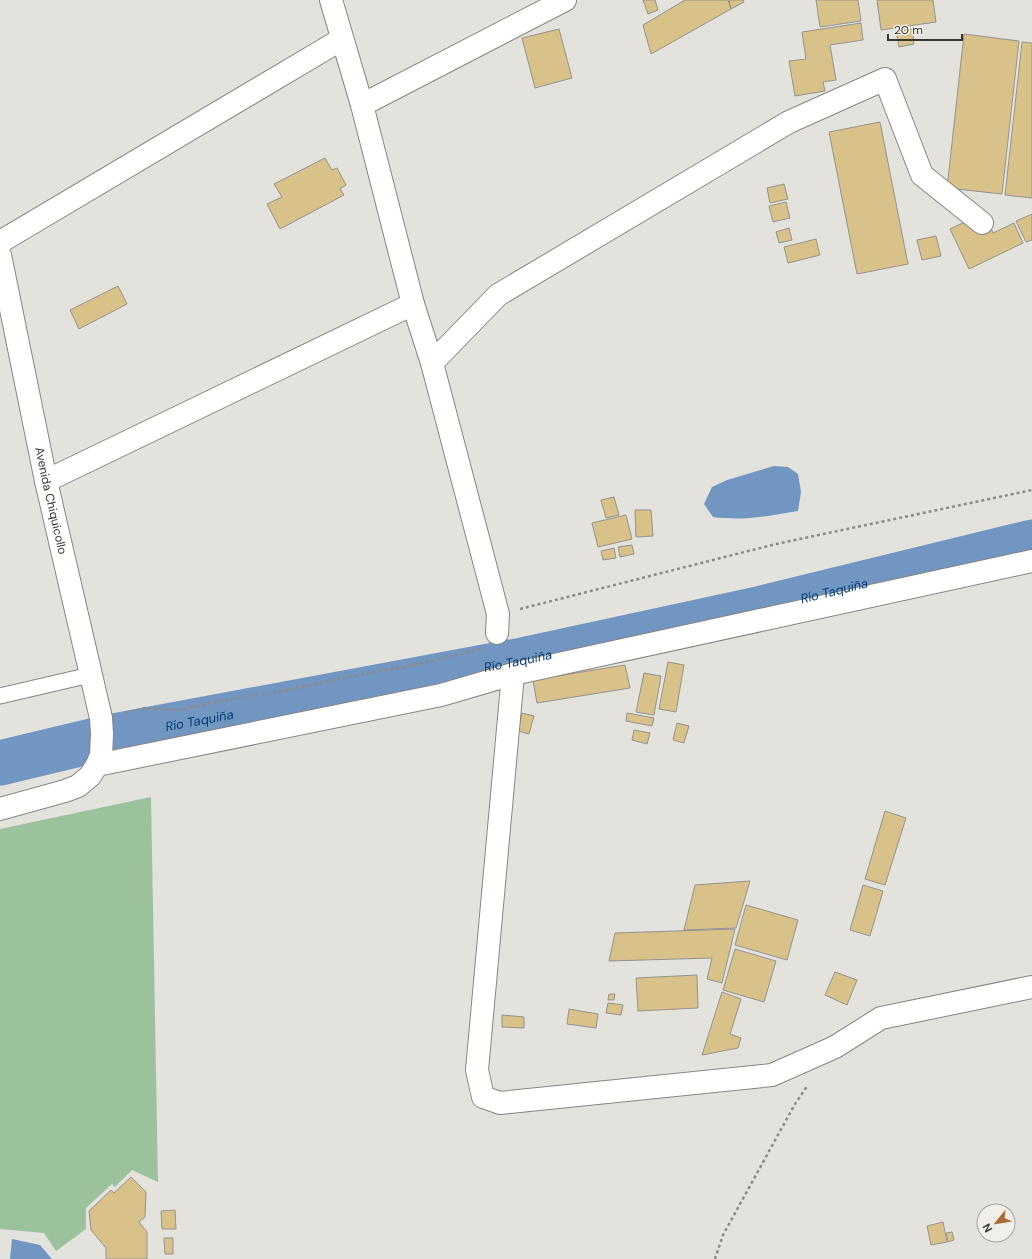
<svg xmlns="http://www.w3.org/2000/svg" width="1032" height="1259" viewBox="0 0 1032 1259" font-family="'DM Sans',sans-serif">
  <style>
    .green { fill: #9cc29d }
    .water { fill: #7196c1 }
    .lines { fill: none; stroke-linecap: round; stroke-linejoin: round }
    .river { stroke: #7196c1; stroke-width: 45 }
    .building { fill: #d8c28a; stroke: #95938f }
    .lane-casing { stroke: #878681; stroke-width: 17 }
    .street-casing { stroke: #878681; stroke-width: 24 }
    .secondary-casing { stroke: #878681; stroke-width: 24 }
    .path { stroke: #8d8b88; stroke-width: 2.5; stroke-dasharray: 3 3; stroke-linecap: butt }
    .lane { stroke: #fff; stroke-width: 15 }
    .street { stroke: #fff; stroke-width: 22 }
    .secondary { stroke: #fff; stroke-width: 22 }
    .labels { text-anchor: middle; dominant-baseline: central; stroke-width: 3; stroke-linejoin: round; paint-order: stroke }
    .street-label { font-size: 12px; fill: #363533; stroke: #f1efea }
    .water-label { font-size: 13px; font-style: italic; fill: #033c72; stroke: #f1efea }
  </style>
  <rect width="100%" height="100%" fill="#e4e2dd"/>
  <polygon class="green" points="151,797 158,1182 132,1170 115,1187 112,1184 86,1208 86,1229 56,1251 44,1233 0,1229 0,829"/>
  <g class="water">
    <path d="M 774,466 L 788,467 L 798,474 L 801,492 L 798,511 C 769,516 742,521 713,517 L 704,504 L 712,487 L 727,480 Z"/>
    <polygon points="12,1239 40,1245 52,1259 10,1259"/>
  </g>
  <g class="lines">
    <path class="river" id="s1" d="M 0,763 L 113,736 L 522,660 L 758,609 L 1032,542"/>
  </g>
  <g class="building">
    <polygon points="643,0 655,0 658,10 648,14"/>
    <polygon points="685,0 728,0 731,9 651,54 643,25"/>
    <polygon points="729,0 743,0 744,2 731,9"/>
    <polygon points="816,0 858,0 861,21 820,27"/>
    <polygon points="877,0 933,0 936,22 881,30"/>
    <polygon points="861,23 863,40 830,45 836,80 823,82 825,91 795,96 789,61 806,59 802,32"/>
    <polygon points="559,29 572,78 535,88 522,38"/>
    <polygon points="912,29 914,44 899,47 896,31"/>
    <polygon points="964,34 1019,41 1002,194 947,188"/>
    <polygon points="1022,42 1032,43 1032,198 1005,195"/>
    <polygon points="880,122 908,264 857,274 829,132"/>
    <polygon points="325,158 332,170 337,168 346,185 340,189 344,195 280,229 267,204 282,197 274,184"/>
    <polygon points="784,184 788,199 770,203 767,188"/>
    <polygon points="786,202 790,218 773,222 769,206"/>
    <polygon points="1032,214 1032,240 1026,242 1016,221"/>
    <polygon points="967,221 971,229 988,221 993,233 1014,223 1023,243 969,269 950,229"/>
    <polygon points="789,228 792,240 779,243 776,232"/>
    <polygon points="936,236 941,256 922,260 917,240"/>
    <polygon points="816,239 820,255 788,263 784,247"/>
    <polygon points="118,286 127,304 79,329 70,310"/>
    <polygon points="614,497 619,515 606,518 601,500"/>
    <polygon points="635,510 651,510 653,536 636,537"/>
    <polygon points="626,515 632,539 598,547 592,523"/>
    <polygon points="632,545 634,554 620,557 618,547"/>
    <polygon points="614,548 616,558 603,560 601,551"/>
    <polygon points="668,662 684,665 676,712 659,709"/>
    <polygon points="625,665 630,688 537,703 533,680"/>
    <polygon points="644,673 661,676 654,715 636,712"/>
    <polygon points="522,713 534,716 529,734 518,731"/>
    <polygon points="627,713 654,718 652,726 626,721"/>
    <polygon points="677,723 689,726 684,743 673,740"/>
    <polygon points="634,730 650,733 647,744 632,740"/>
    <polygon points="885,811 906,818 885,885 865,879"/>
    <polygon points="750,881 736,928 684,930 695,885"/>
    <polygon points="863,885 883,891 870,936 850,930"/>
    <polygon points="746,905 798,920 787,960 735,945"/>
    <polygon points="735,929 722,983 707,979 712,958 609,961 615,933"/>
    <polygon points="735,949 776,961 764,1002 723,990"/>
    <polygon points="835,972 857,980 847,1005 825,995"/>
    <polygon points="697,975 698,1008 638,1011 636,978"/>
    <polygon points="722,992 741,999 730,1034 741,1038 738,1048 702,1055"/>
    <polygon points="609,994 615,994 614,1000 608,1000"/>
    <polygon points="608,1003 623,1005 621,1015 606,1013"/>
    <polygon points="569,1009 598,1014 596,1028 567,1024"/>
    <polygon points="502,1015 524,1017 524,1028 502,1027"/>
    <polygon points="131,1177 146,1192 145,1217 139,1222 147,1232 147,1259 106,1259 106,1248 91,1230 89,1211 111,1190 114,1193"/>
    <polygon points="175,1210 176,1229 162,1229 161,1211"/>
    <polygon points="943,1222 947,1242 931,1245 927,1226"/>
    <polygon points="952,1232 954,1240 948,1242 946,1233"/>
    <polygon points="164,1238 173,1238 173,1254 165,1254"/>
  </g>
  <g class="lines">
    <g class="lane-casing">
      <polyline id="lane" points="0,696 90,675"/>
    </g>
    <g class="street-casing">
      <g id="street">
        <polyline points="331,0 362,105 413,304 432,363 498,614 497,633"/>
        <polyline points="362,105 565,0"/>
        <polyline points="0,242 342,39"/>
        <polyline points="432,363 498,295 789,122 885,79 922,175 982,223"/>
        <polyline points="46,481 413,304"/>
        <polyline points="513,674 477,1070 483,1097 500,1103 772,1075 835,1047 881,1018 1032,987"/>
        <polyline points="97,765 441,695 513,674 1032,561"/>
      </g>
    </g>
    <g class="secondary-casing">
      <g id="secondary">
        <path id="s2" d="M 0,255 L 46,481 L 101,718 L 102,734 L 101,755 L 97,765 L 90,776 L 78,786 L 65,791 L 0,809"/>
      </g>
    </g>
    <g class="path">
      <polyline points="520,609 776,544 1032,490"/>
      <polyline points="125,713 145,708 178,710 225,700 275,693 351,676 400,668 481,649"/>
      <polyline points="715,1259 723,1235 795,1104 808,1085"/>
    </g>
    <use href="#lane" class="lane"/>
    <use href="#street" class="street"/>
    <use href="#secondary" class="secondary"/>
  </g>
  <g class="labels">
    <g class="street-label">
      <text stroke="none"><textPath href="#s2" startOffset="251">Avenida Chiquicollo</textPath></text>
    </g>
    <g class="water-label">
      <text stroke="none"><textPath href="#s1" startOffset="852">Río Taquiña</textPath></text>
      <text stroke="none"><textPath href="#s1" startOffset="528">Río Taquiña</textPath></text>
      <text stroke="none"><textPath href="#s1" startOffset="204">Río Taquiña</textPath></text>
    </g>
  </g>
  <g transform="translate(996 1223) rotate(240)"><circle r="19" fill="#f1efea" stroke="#a6a5a1"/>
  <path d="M0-3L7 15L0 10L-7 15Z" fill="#ae6c37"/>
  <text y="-6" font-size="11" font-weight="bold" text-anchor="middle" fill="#363533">N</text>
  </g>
  <path d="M888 34v6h74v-6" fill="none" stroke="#363533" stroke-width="2"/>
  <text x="894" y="34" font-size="12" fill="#363533" stroke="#f1efea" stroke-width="3" paint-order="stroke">20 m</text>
</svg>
